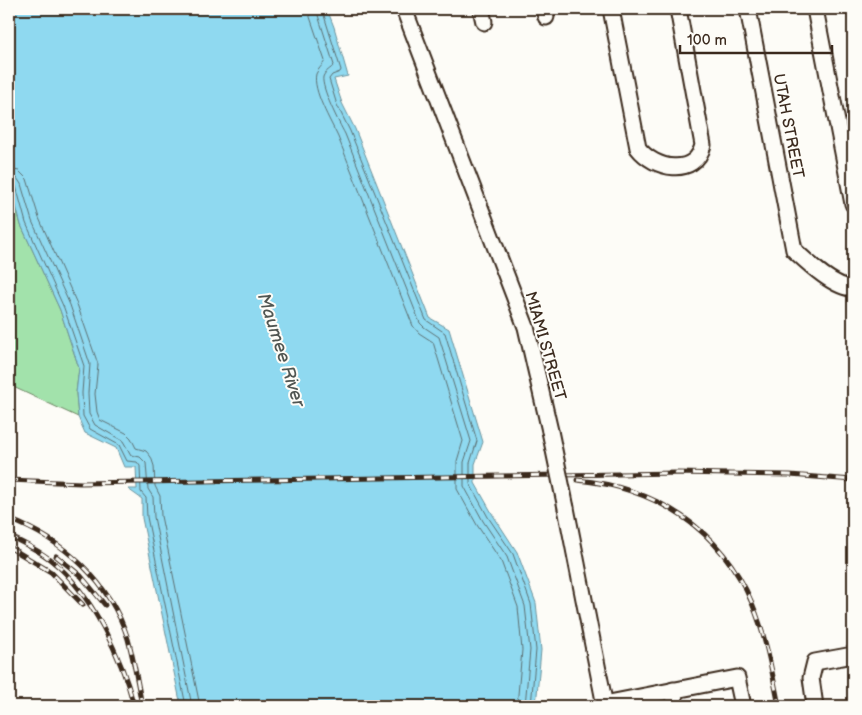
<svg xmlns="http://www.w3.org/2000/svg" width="862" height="715" viewBox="0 0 862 715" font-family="'Balsamiq Sans',sans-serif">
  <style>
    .green { fill: #a2e2ab; stroke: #6e8664 }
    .water { fill: #8fd9f0; stroke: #6d939c }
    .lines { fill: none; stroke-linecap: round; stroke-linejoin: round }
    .shore { stroke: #5d7072; stroke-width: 1 }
    .minor-casing { stroke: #3b2a1e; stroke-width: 19 }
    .minor { stroke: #fdfcf7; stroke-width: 15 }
    .rail-casing { stroke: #3b2a1e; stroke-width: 5 }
    .rail { stroke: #fdfcf7; stroke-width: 3; stroke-dasharray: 9; stroke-linecap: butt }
    .minor-bridge-casing { stroke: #3b2a1e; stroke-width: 19; stroke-linecap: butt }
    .minor-bridge { stroke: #fdfcf7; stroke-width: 15 }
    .labels { text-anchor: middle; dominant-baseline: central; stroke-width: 4; stroke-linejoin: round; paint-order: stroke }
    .street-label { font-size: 16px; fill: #3b2a1e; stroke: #fdfcf7 }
    .water-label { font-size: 18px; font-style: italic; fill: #505652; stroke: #fdfcf7 }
  </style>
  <rect width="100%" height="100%" fill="#fdfcf7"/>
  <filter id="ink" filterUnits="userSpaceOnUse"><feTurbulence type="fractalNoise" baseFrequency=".02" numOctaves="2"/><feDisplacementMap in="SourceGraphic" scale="10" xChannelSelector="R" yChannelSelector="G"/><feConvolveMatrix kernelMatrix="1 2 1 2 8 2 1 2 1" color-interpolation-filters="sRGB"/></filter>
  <g filter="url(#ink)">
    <polygon class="green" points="9,180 21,225 60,310 79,368 76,393 78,417 9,385"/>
    <polygon class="water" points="9,9 327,9 334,27 348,76 334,79 342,103 355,129 430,318 449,329 483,442 475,464 475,483 493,515 517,552 536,603 541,650 536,706 181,706 142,518 142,499 128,489 137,489 136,467 124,467 116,448 85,433 78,417 76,393 79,368 60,310 21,225 9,180"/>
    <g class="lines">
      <g class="shore">
        <path d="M 308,9 L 310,17 L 325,61 C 322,66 318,69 316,74 C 312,90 331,122 338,137 L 413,326 L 419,333 L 433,342 L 463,441 L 457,461 L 457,489 L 477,525 L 501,561 L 518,607 L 522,650 L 517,706"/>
        <path d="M 316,9 L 334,65 C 331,69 325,71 323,77 C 321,88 339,123 345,134 L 420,323 L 424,327 L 439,337 L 471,441 L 464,462 L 464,486 L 483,521 L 507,557 L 525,606 L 530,650 L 525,706"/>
        <polyline points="322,9 341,70 340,72 332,75 329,79 337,105 350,131 426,320 445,333 477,441 470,463 470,484 488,517 513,554 531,604 536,650 531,706"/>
        <polyline points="9,169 19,171 27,179 39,218 77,304 98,364 95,394 97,412 100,420 126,433 131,438 136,448 146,451 151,457 154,466 155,486 160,496 161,516 200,706"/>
        <polyline points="9,176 17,178 21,184 32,221 70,305 90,364 88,393 89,414 95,425 123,441 131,455 140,457 146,463 148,489 153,497 154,517 192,706"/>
        <polyline points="9,183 13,183 16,186 26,223 64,308 84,366 82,393 83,416 90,429 119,445 127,461 137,462 140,466 141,492 146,498 147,517 186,706"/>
      </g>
      <g class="minor-casing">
        <g id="minor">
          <polyline points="404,9 526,327 550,431"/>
          <polyline points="481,9 484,22"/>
          <polyline points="544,9 546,17"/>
          <path d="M 611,9 L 638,148 C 654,169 695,178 703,145 L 678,9"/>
          <path d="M 748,9 L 794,250 C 807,262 834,288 853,288"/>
          <polyline points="815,9 853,204"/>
          <polyline points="566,508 605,706"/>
          <polyline points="673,690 676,706"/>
          <polyline points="604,704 737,678 743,706"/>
          <polyline points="815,706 811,678 815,662 853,655"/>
        </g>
      </g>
      <use href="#minor" class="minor"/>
      <g class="rail-casing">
        <g id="rail">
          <polyline points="9,480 81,483 677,473 790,475 853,480"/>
          <path d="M 577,480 C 655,487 721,529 752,603 C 766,636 772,672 779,706"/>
          <path d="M 9,519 C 64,540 110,582 128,639 C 134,661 138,684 142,706"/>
          <path d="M 9,536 C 23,543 39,550 52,561 C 91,592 122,658 134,706"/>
          <polyline points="9,547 51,572 83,605"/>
          <polyline points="56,556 81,576 105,605"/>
        </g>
      </g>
      <use href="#rail" class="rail"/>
      <g class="minor-bridge-casing">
        <polyline id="minor-bridge" points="550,431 566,508"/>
      </g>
      <use href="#minor-bridge" class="minor-bridge"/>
    </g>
  </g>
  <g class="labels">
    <g class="street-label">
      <text transform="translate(788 126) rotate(79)">UTAH STREET</text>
      <text transform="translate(545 346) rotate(74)">MIAMI STREET</text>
    </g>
    <g class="water-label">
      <text transform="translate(281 350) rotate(72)">Maumee River</text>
    </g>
  </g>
  <rect width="862" height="715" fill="none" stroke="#fdfcf7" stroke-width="30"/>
  <rect x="15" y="15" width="832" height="685" fill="none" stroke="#3b2a1e" stroke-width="2" filter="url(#ink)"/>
  <path d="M680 45v8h152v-8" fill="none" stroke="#3b2a1e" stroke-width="2.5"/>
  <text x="687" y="45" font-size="15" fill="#3b2a1e" stroke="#fdfcf7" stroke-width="4" paint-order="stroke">100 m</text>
</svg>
